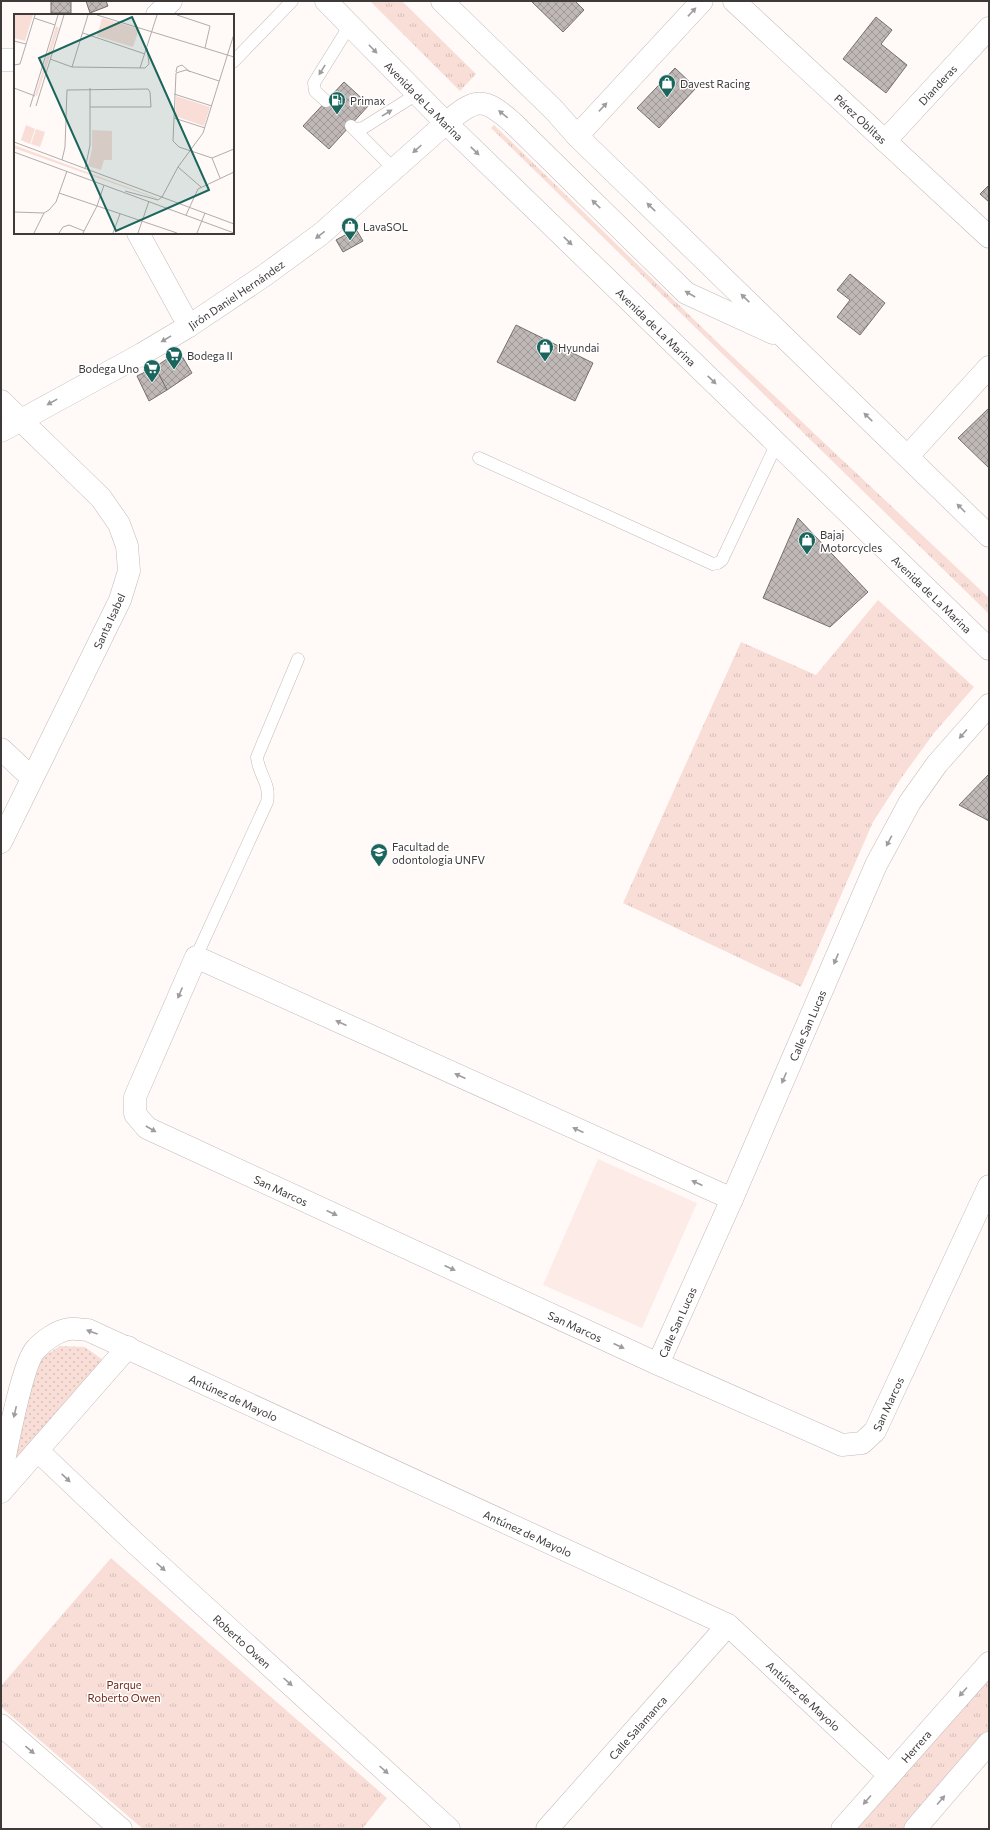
<svg xmlns="http://www.w3.org/2000/svg" width="990" height="1830" viewBox="0 0 990 1830" font-family="Commissioner,sans-serif">
  <style>
    .built { fill: #fdebe7 }
    .grass { fill: url(#grass-tufts) }
    .garden { fill: url(#garden-dots) }
    .building { fill: url(#building-cross-hatch); stroke: #776f6d }
    .lines { fill: none; stroke-linecap: round; stroke-linejoin: round }
    .service-casing { stroke: #c2b9b7; stroke-width: 13 }
    .minor-casing { stroke: #c2b9b7; stroke-width: 23 }
    .primary-casing { stroke: #c2b9b7; stroke-width: 23 }
    .service { stroke: #fff; stroke-width: 12 }
    .minor { stroke: #fff; stroke-width: 22 }
    .primary { stroke: #fff; stroke-width: 22 }
    .oneway { fill: #9e9c9c }
    .labels { text-anchor: middle; dominant-baseline: central; stroke-width: 3; stroke-linejoin: round; paint-order: stroke }
    .poi-label { font-size: 11px; fill: #3e3a3a; stroke: #fff; text-anchor: start }
    .street-label { font-size: 11px; fill: #3e3a3a; stroke: #fff }
    .park-label { font-size: 11px; fill: #722616; stroke: #fff }
    .inset-road { fill: none; stroke: #b2adac; stroke-width: 1 }
    .view { fill: #1a655c; fill-opacity: 0.15; stroke: #1a655c; stroke-width: 2 }
    .inset-edge { fill: none; stroke: #3e3a3a; stroke-width: 2 }
  </style>
  <defs>
    <pattern id="grass-tufts" width="24" height="20" patternUnits="userSpaceOnUse"><rect width="24" height="20" fill="#f8ded7"/><path d="M3 7l-1-3M5 7V3M7 7l1-3M15 17l-1-3M17 17v-4M19 17l1-3" fill="none" stroke="#d6bfb9"/></pattern>
    <pattern id="garden-dots" width="8" height="8" patternUnits="userSpaceOnUse"><rect width="8" height="8" fill="#f8ded7"/><path d="M2 2h.1M6 6h.1" fill="none" stroke="#d6bfb9" stroke-width="1.8" stroke-linecap="round"/></pattern>
    <pattern id="building-cross-hatch" width="8" height="8" patternUnits="userSpaceOnUse"><rect width="8" height="8" fill="#c0b8b6"/><path d="M0 0l8 8M0 8l8-8" fill="none" stroke="#9d9795"/></pattern>
  </defs>
  <rect width="100%" height="100%" fill="#fffaf8"/>
  <polygon class="built" points="598,1159 697,1203 642,1328 543,1285"/>
  <g class="grass">
    <polygon points="370,1 402,1 476,74 460,91"/>
    <polygon points="494,125 716,341 989,598 989,614 491,128"/>
    <polygon points="878,600 974,687 934,733 902,777 873,822 801,987 623,903 741,642 816,675"/>
    <polygon points="111,1558 387,1798 362,1829 143,1829 1,1707 1,1686"/>
    <polygon points="989,1679 989,1735 906,1829 856,1829"/>
  </g>
  <polygon class="garden" points="60,1346 85,1347 107,1363 20,1460 16,1455 36,1367 46,1355"/>
  <g class="building">
    <rect x="51" y="1" width="20" height="12"/>
    <polygon points="86,1 106,1 108,6 90,13"/>
    <polygon points="531,1 575,1 584,10 563,32"/>
    <polygon points="876,17 892,30 881,44 907,65 886,93 843,59"/>
    <polygon points="675,68 696,88 659,128 637,108"/>
    <polygon points="344,82 369,105 329,149 303,126"/>
    <polygon points="989,185 989,202 980,194"/>
    <polygon points="356,229 363,241 343,252 336,240"/>
    <polygon points="850,274 885,303 860,335 837,317 850,300 837,290"/>
    <polygon points="516,325 593,363 575,401 497,362"/>
    <polygon points="179,351 192,373 167,390 155,367"/>
    <polygon points="155,367 167,390 149,401 137,376"/>
    <polygon points="989,408 989,468 958,438"/>
    <polygon points="798,518 868,592 830,627 763,598"/>
    <polygon points="989,774 989,821 959,805"/>
  </g>
  <g class="lines">
    <g class="service-casing">
      <g id="service">
        <polyline points="233,62 292,1"/>
        <polyline points="326,101 315,91 314,83 350,25"/>
        <polyline points="351,126 394,169"/>
        <polyline points="355,129 363,128 417,94"/>
        <polyline points="479,458 713,564 718,563 722,560 777,443"/>
        <path d="M 196,957 L 267,802 C 271,783 258,774 257,757 L 298,659"/>
      </g>
    </g>
    <g class="minor-casing">
      <g id="minor">
        <path id="s1" d="M 734,1 L 989,237"/>
        <polyline points="157,15 171,1"/>
        <polyline points="1,60 15,60"/>
        <polyline points="577,136 702,1"/>
        <path id="s2" d="M 885,141 L 989,28"/>
        <polyline points="138,233 189,326"/>
        <polyline points="1,401 101,498 119,524 127,546 129,571 120,600 1,842"/>
        <path id="s3" d="M 1,431 L 142,354 L 189,326 L 265,275 L 321,234 L 446,123"/>
        <polyline points="908,456 989,367"/>
        <polyline points="1,749 32,778"/>
        <path id="s4" d="M 732,1199 L 196,957 L 135,1097 L 135,1114 L 147,1128 L 658,1364 L 842,1445 L 862,1443 L 875,1431 L 989,1186"/>
        <path id="s5" d="M 658,1364 L 732,1199 L 876,865 L 910,802 L 937,764 L 989,705"/>
        <path id="s6" d="M 38,1451 L 135,1543 L 449,1829"/>
        <path id="s7" d="M 1,1476 C 6,1452 22,1363 36,1349 C 43,1341 58,1330 70,1329 C 75,1328 82,1330 88,1330 L 728,1625 L 889,1775"/>
        <polyline points="1,1492 128,1347"/>
        <polyline points="1,1725 121,1829"/>
        <path id="s8" d="M 547,1829 L 728,1625"/>
        <path id="s9" d="M 842,1829 L 989,1663"/>
        <polyline points="915,1829 989,1743"/>
      </g>
    </g>
    <g class="primary-casing">
      <g id="primary">
        <path id="s10" d="M 326,1 L 446,123 L 989,649"/>
        <polyline points="442,1 554,110 577,136 989,536"/>
        <path d="M 446,123 C 476,98 483,96 513,123 L 686,293 L 773,333"/>
      </g>
    </g>
    <use href="#service" class="service"/>
    <use href="#minor" class="minor"/>
    <use href="#primary" class="primary"/>
  </g>
  <defs><path id="oneway-solid" d="M-6-.8H1V-3.2L6.5 0L1 3.2V.8H-6Z"/></defs>
  <g class="oneway">
    <use href="#oneway-solid" transform="translate(692 12) rotate(-47)"/>
    <use href="#oneway-solid" transform="translate(373 49) rotate(46)"/>
    <use href="#oneway-solid" transform="translate(322 70) rotate(122)"/>
    <use href="#oneway-solid" transform="translate(603 107) rotate(-47)"/>
    <use href="#oneway-solid" transform="translate(387 113) rotate(-32)"/>
    <use href="#oneway-solid" transform="translate(503 114) rotate(-141)"/>
    <use href="#oneway-solid" transform="translate(417 149) rotate(138)"/>
    <use href="#oneway-solid" transform="translate(475 151) rotate(44)"/>
    <use href="#oneway-solid" transform="translate(596 204) rotate(-136)"/>
    <use href="#oneway-solid" transform="translate(651 207) rotate(-136)"/>
    <use href="#oneway-solid" transform="translate(320 235) rotate(142)"/>
    <use href="#oneway-solid" transform="translate(568 241) rotate(44)"/>
    <use href="#oneway-solid" transform="translate(690 294) rotate(-150)"/>
    <use href="#oneway-solid" transform="translate(745 298) rotate(-136)"/>
    <use href="#oneway-solid" transform="translate(166 339) rotate(149)"/>
    <use href="#oneway-solid" transform="translate(712 380) rotate(44)"/>
    <use href="#oneway-solid" transform="translate(52 402) rotate(151)"/>
    <use href="#oneway-solid" transform="translate(868 417) rotate(-136)"/>
    <use href="#oneway-solid" transform="translate(961 508) rotate(-135)"/>
    <use href="#oneway-solid" transform="translate(963 734) rotate(131)"/>
    <use href="#oneway-solid" transform="translate(889 841) rotate(118)"/>
    <use href="#oneway-solid" transform="translate(836 959) rotate(113)"/>
    <use href="#oneway-solid" transform="translate(180 993) rotate(113)"/>
    <use href="#oneway-solid" transform="translate(341 1023) rotate(-156)"/>
    <use href="#oneway-solid" transform="translate(460 1076) rotate(-156)"/>
    <use href="#oneway-solid" transform="translate(784 1078) rotate(113)"/>
    <use href="#oneway-solid" transform="translate(151 1129) rotate(30)"/>
    <use href="#oneway-solid" transform="translate(578 1130) rotate(-156)"/>
    <use href="#oneway-solid" transform="translate(697 1183) rotate(-156)"/>
    <use href="#oneway-solid" transform="translate(332 1213) rotate(25)"/>
    <use href="#oneway-solid" transform="translate(450 1268) rotate(25)"/>
    <use href="#oneway-solid" transform="translate(92 1332) rotate(-160)"/>
    <use href="#oneway-solid" transform="translate(619 1346) rotate(25)"/>
    <use href="#oneway-solid" transform="translate(15 1412) rotate(103)"/>
    <use href="#oneway-solid" transform="translate(66 1478) rotate(43)"/>
    <use href="#oneway-solid" transform="translate(161 1567) rotate(42)"/>
    <use href="#oneway-solid" transform="translate(288 1682) rotate(42)"/>
    <use href="#oneway-solid" transform="translate(963 1692) rotate(132)"/>
    <use href="#oneway-solid" transform="translate(30 1750) rotate(41)"/>
    <use href="#oneway-solid" transform="translate(384 1770) rotate(42)"/>
    <use href="#oneway-solid" transform="translate(867 1800) rotate(131)"/>
    <use href="#oneway-solid" transform="translate(941 1800) rotate(-49)"/>
  </g>
  <defs>
    <g id="shop-pin" transform="scale(0.9)"><path d="M0 17L-7.5 6A9.5 9.5 0 1 1 7.5 6Z" fill="#1a655c" stroke="#fff"/><path d="M-5-2.5h2.3a2.7 3.5 0 0 1 5.4 0H5L5.5 6h-11ZM-1.5-2.5h3a1.5 2.3 0 0 0-3 0Z" fill="#fff"/></g>
    <g id="fuel-pin" transform="scale(0.9)"><path d="M0 17L-7.5 6A9.5 9.5 0 1 1 7.5 6Z" fill="#1a655c" stroke="#fff"/><path d="M-5.5-6h7V0h2V4h1.3V-2.5L3-4.5l.8-.8L6-3V5H2.5V1h-1V6h-7ZM-4.2-4.7v3.2H.2V-4.7Z" fill="#fff"/></g>
    <g id="supermarket-pin" transform="scale(0.9)"><path d="M0 17L-7.5 6A9.5 9.5 0 1 1 7.5 6Z" fill="#1a655c" stroke="#fff"/><path d="M-6-5.5h2.5l.6 2H6L4.5 2H-2.5L-4.4-4H-6ZM-1.5 3.2a1.3 1.3 0 1 0 .1 0ZM3 3.2a1.3 1.3 0 1 0 .1 0Z" fill="#fff"/></g>
    <g id="university-pin" transform="scale(0.9)"><path d="M0 17L-7.5 6A9.5 9.5 0 1 1 7.5 6Z" fill="#1a655c" stroke="#fff"/><path d="M0-5L7-2L0 1L-7-2ZM-4 1L0 2.5L4 1V4Q0 6-4 4Z" fill="#fff"/></g>
  </defs>
  <g fill-rule="evenodd">
    <use href="#shop-pin" x="667" y="83"/>
    <use href="#fuel-pin" x="337" y="100"/>
    <use href="#shop-pin" x="350" y="226"/>
    <use href="#shop-pin" x="545" y="347"/>
    <use href="#supermarket-pin" x="174" y="355"/>
    <use href="#supermarket-pin" x="152" y="368"/>
    <use href="#shop-pin" x="807" y="540"/>
    <use href="#university-pin" x="379" y="852"/>
  </g>
  <g class="labels">
    <g class="poi-label">
      <text x="680" y="83">Davest Racing</text>
      <text x="350" y="100">Primax</text>
      <text x="363" y="226">LavaSOL</text>
      <text x="558" y="347">Hyundai</text>
      <text x="187" y="355">Bodega II</text>
      <text x="139" y="368" text-anchor="end">Bodega Uno</text>
      <text x="820" y="534">Bajaj<tspan x="820" dy="13">Motorcycles</tspan></text>
      <text x="392" y="846">Facultad de<tspan x="392" dy="13">odontologia UNFV</tspan></text>
    </g>
    <g class="street-label">
      <text stroke="none"><textPath href="#s2" startOffset="77">Dianderas</textPath></text>
      <text stroke="none"><textPath href="#s10" startOffset="140">Avenida de La Marina</textPath></text>
      <text stroke="none"><textPath href="#s1" startOffset="173">Pérez Oblitas</textPath></text>
      <text stroke="none"><textPath href="#s3" startOffset="272">Jirón Daniel Hernández</textPath></text>
      <text stroke="none"><textPath href="#s10" startOffset="464">Avenida de La Marina</textPath></text>
      <text stroke="none"><textPath href="#s10" startOffset="848">Avenida de La Marina</textPath></text>
      <text transform="translate(109 621) rotate(-65)">Santa Isabel</text>
      <text stroke="none"><textPath href="#s5" startOffset="370">Calle San Lucas</textPath></text>
      <text stroke="none"><textPath href="#s4" startOffset="924">San Marcos</textPath></text>
      <text stroke="none"><textPath href="#s5" startOffset="46">Calle San Lucas</textPath></text>
      <text stroke="none"><textPath href="#s4" startOffset="1248">San Marcos</textPath></text>
      <text stroke="none"><textPath href="#s7" startOffset="351">Antúnez de Mayolo</textPath></text>
      <text stroke="none"><textPath href="#s4" startOffset="1608">San Marcos</textPath></text>
      <text stroke="none"><textPath href="#s7" startOffset="675">Antúnez de Mayolo</textPath></text>
      <text stroke="none"><textPath href="#s6" startOffset="279">Roberto Owen</textPath></text>
      <text stroke="none"><textPath href="#s7" startOffset="999">Antúnez de Mayolo</textPath></text>
      <text stroke="none"><textPath href="#s8" startOffset="136">Calle Salamanca</textPath></text>
      <text stroke="none"><textPath href="#s9" startOffset="111">Herrera</textPath></text>
    </g>
    <g class="park-label">
      <text x="124" y="1684">Parque<tspan x="124" dy="13">Roberto Owen</tspan></text>
    </g>
  </g>
  <g transform="translate(14 14)">
    <rect width="220" height="220" fill="#fffaf8"/>
    <path d="M 0,1 L 19,1 L 11,27 L 0,24 ZM 88,4 L 125,15 L 119,33 L 83,22 ZM 42,12 L 45,14 L 23,82 L 21,81 ZM 162,82 L 196,93 L 190,112 L 161,102 ZM 78,116 L 98,117 L 98,146 L 90,146 L 87,156 L 74,152 L 78,135 ZM 0,131 L 143,184 L 143,185 L 0,134 Z" fill="#f8ded7"/>
    <path d="M 12,111 L 21,115 L 16,130 L 7,126 ZM 22,115 L 31,118 L 26,133 L 17,130 Z" fill="#f8ded7"/>
    <path class="inset-road" d="M 83,1 L 220,43M 163,1 L 196,12 L 191,34M 20,4 L 41,11M 69,19 L 131,40M 0,27 L 12,30M 36,45 L 58,53 L 131,54 L 135,50 L 133,34M 0,51 L 6,50 L 21,1M 58,53 L 74,1M 126,54 L 143,1M 162,58 L 163,53 L 168,51 L 176,58M 205,67 L 172,56 L 162,59 L 159,127 L 165,133 L 198,144 L 220,135M 0,74 L 21,82M 160,80 L 198,92M 22,92 L 50,1M 16,93 L 44,1M 160,104 L 191,114M 0,128 L 220,210M 0,138 L 220,219M 198,144 L 206,164M 48,146 L 51,133 L 53,76 L 134,75 L 136,78 L 137,93 L 76,93M 164,153 L 187,173M 71,155 L 76,131 L 76,74M 111,177 L 144,186 L 148,183M 45,179 L 163,219M 148,183 L 164,153 L 189,119 L 220,20M 0,198 L 30,199 L 35,196 L 42,188 L 53,157M 172,201 L 184,175 L 220,158M 20,219 L 30,199M 45,219 L 49,213 L 55,211 L 70,217M 69,219 L 83,192 L 90,171M 99,219 L 106,200M 124,219 L 135,187M 183,219 L 191,199"/>
    <path class="view" d="M 118,3 L 195,176 L 102,217 L 25,44 Z"/>
    <rect width="220" height="220" class="inset-edge"/>
  </g>
  <rect width="990" height="1830" fill="none" stroke="#3e3a3a" stroke-width="4"/>
</svg>
